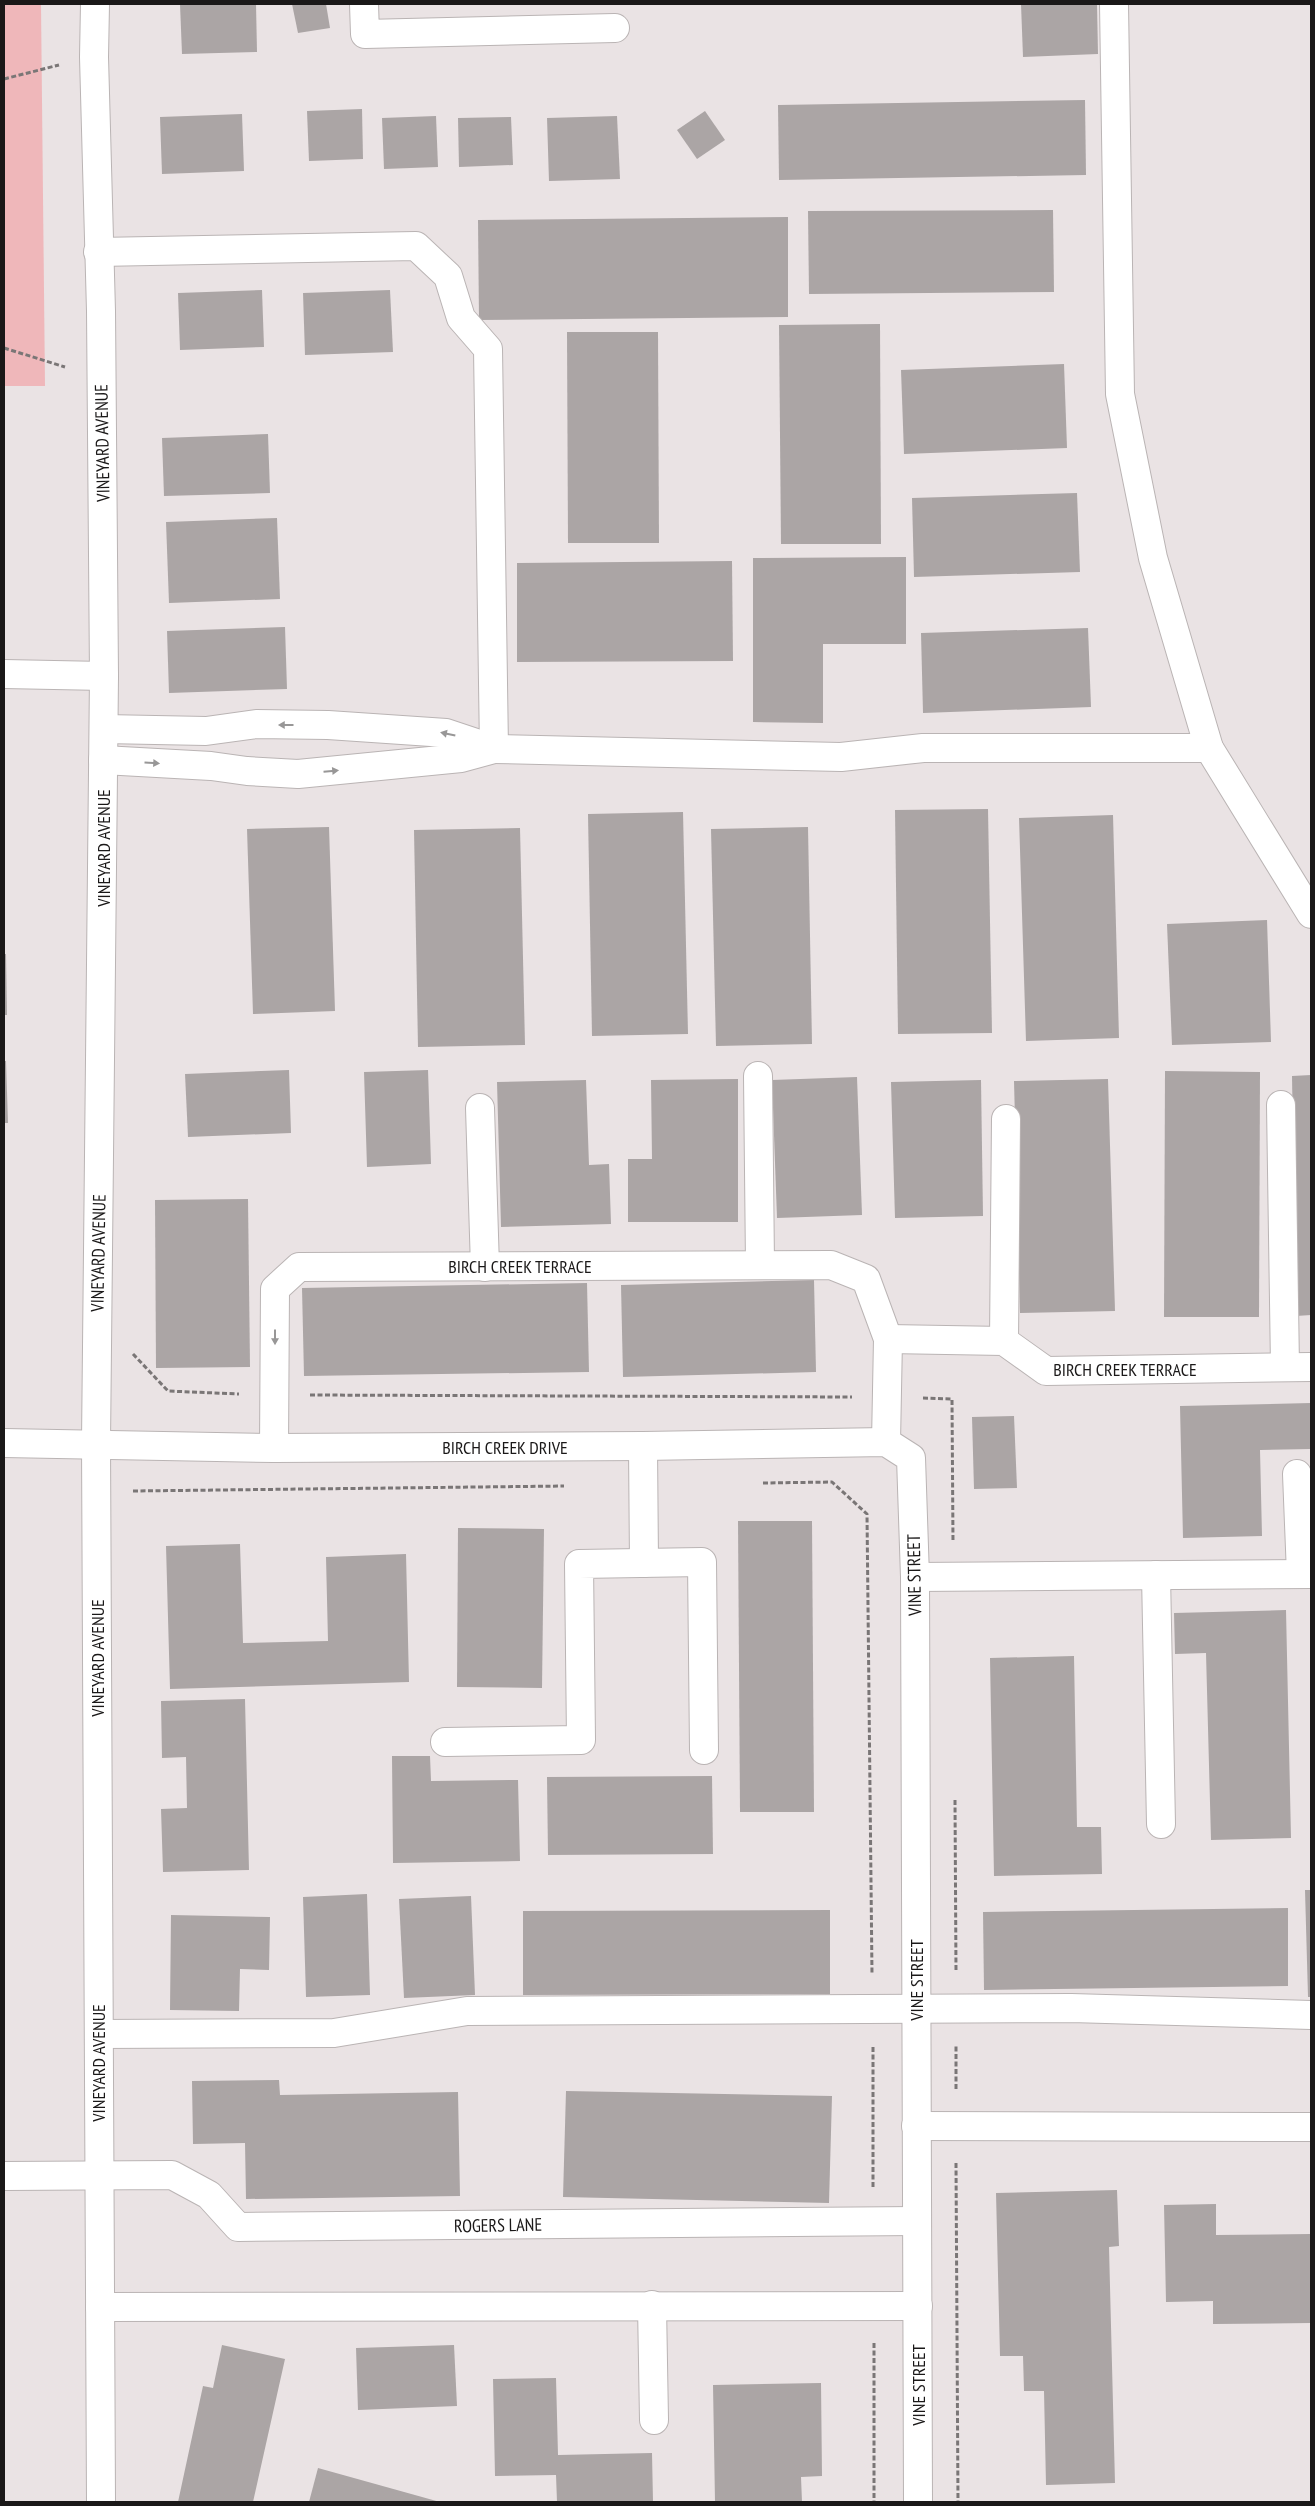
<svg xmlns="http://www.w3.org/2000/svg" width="1315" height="2506" viewBox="0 0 1315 2506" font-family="'PT Sans Narrow',sans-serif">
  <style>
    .green { fill: #efb7ba }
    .building { fill: #aba5a5 }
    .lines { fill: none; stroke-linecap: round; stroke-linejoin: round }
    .minor-casing { stroke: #bab4b4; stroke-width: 30 }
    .path { stroke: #7a7676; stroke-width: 3; stroke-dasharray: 5 2.5; stroke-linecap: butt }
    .minor { stroke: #fff; stroke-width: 28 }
    .oneway { fill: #989797 }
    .labels { text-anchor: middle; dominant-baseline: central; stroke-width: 5; stroke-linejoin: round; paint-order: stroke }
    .street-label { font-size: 18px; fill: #1a1818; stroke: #fff }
  </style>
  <rect width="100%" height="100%" fill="#eae3e4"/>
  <polygon class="green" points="4,4 41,4 45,386 4,386"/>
  <g class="building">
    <polygon points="180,4 256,4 257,52 182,54"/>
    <polygon points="292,4 326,4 330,28 298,33"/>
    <polygon points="1021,4 1097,4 1098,54 1023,57"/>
    <polygon points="1085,100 1086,175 779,180 778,105"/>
    <polygon points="362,109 363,159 309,161 307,111"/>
    <polygon points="705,111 725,140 697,159 677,130"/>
    <polygon points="242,114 244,171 162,174 160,117"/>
    <polygon points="436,116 438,167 384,169 382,118"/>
    <polygon points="617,116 620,179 549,181 547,118"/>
    <polygon points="511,117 513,165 459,167 458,118"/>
    <polygon points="1053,210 1054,292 809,294 808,211"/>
    <polygon points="788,217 788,317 479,320 478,220"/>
    <polygon points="262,290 264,347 180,350 178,293"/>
    <polygon points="390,290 393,352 305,355 303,293"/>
    <polygon points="880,324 881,544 781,544 779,325"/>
    <polygon points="567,332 658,332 659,543 568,543"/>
    <polygon points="1064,364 1067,448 904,454 901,370"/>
    <polygon points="268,434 270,493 164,496 162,438"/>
    <polygon points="1077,493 1080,572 914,577 912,498"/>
    <polygon points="277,518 280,599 169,603 166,522"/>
    <polygon points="906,557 906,644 823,644 823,723 753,722 753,558"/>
    <polygon points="732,561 733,661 517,662 517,563"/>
    <polygon points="285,627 287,689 169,693 167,631"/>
    <polygon points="1088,628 1091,707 923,713 921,633"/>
    <polygon points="988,809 992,1033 898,1034 895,810"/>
    <polygon points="683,812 688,1034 592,1036 588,814"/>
    <polygon points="1113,815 1119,1038 1026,1041 1019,818"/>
    <polygon points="329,827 335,1011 253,1014 247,829"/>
    <polygon points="808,827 812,1044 716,1046 711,829"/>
    <polygon points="520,828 525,1045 418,1047 414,830"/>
    <polygon points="1267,920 1271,1042 1172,1045 1167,924"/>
    <polygon points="4,954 6,954 7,1015 4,1015"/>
    <polygon points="4,1061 6,1061 8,1123 4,1123"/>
    <polygon points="289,1070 291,1133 188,1137 185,1074"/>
    <polygon points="428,1070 431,1164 367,1167 364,1072"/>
    <polygon points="1165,1071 1260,1072 1259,1317 1164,1317"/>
    <polygon points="1311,1075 1311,1315 1296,1316 1292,1076"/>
    <polygon points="857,1077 862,1215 777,1218 772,1080"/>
    <polygon points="738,1079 738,1222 628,1222 628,1159 652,1159 651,1080"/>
    <polygon points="1108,1079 1115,1311 1020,1313 1014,1081"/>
    <polygon points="586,1080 589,1165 609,1164 611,1224 501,1227 497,1082"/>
    <polygon points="981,1080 983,1216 895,1218 891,1082"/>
    <polygon points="248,1199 250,1367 156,1368 155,1200"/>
    <polygon points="814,1280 816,1372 623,1377 621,1285"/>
    <polygon points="587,1283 589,1372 304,1376 302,1288"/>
    <polygon points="1311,1403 1311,1449 1260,1450 1262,1536 1183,1538 1180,1406"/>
    <polygon points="1014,1416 1017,1488 974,1489 972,1417"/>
    <polygon points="738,1521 812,1521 814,1812 740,1812"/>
    <polygon points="458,1528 544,1529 542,1688 457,1687"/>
    <polygon points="240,1544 243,1643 328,1641 326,1557 406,1554 409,1682 170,1689 166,1546"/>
    <polygon points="1286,1610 1291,1838 1211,1840 1206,1653 1175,1654 1174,1613"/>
    <polygon points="1074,1656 1077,1827 1101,1827 1102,1874 994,1876 990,1658"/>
    <polygon points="245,1699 249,1870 163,1872 161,1809 187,1808 186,1757 162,1758 161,1701"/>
    <polygon points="392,1756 430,1756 431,1781 518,1780 520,1861 393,1863"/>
    <polygon points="712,1776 713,1854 548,1855 547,1777"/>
    <polygon points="1305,1890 1311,1890 1311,1997 1308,1997"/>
    <polygon points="367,1894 370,1995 306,1997 303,1897"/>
    <polygon points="471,1896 475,1995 404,1998 399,1899"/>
    <polygon points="1288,1908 1288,1986 984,1990 983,1912"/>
    <polygon points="830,1910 830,1994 523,1995 523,1911"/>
    <polygon points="171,1915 270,1917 269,1970 240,1969 239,2011 170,2010"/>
    <polygon points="279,2080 280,2095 458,2092 460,2196 246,2199 245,2143 193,2144 192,2081"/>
    <polygon points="566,2091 832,2096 829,2203 563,2197"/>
    <polygon points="1117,2190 1119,2246 1109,2247 1115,2483 1046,2485 1044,2391 1024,2391 1023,2356 1000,2356 996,2193"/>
    <polygon points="1216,2204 1216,2235 1311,2234 1311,2323 1213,2324 1213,2301 1166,2302 1164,2205"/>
    <polygon points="222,2345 285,2359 253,2502 178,2502 203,2386 213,2388"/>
    <polygon points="454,2345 457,2406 358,2410 356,2348"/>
    <polygon points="556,2378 558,2455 652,2453 653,2502 557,2502 556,2475 495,2476 493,2379"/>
    <polygon points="821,2383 822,2476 801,2477 802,2502 715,2502 713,2385"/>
    <polygon points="318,2468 440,2502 309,2502"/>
  </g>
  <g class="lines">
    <g class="minor-casing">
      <g id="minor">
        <polyline points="95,4 94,57 101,311 104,676 96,1443 101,2502"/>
        <polyline points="364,4 365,34 615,28"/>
        <polyline points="1114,4 1120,394 1153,558 1209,748 1311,914"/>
        <polyline points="98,252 416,246 448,276 461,318 488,349 494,749"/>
        <polyline points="4,674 104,676"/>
        <polyline points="104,729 206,731 256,724 328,725 446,733 494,749 841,757 923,748 1209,748"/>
        <polyline points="103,760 211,766 247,771 298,774 461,758 494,749"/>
        <polyline points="758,1076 760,1265"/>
        <polyline points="1281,1105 1285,1367"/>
        <polyline points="480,1108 485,1267"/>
        <polyline points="888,1339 1004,1341 1046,1371 1311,1367"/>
        <polyline points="1004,1341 1006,1119"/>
        <polyline points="4,1443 274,1448 643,1446 886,1442 911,1458 915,1577 918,2502"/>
        <polyline points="643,1446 644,1563"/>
        <polyline points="274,1448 275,1289 299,1267 831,1265 866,1279 888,1339 886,1442"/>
        <polyline points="1297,1474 1301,1574"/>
        <polyline points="1156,1575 1161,1824"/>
        <polyline points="915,1577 1311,1574"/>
        <polyline points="445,1742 581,1740 579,1564 702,1562 704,1750"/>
        <polyline points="99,2034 334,2033 467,2011 1071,2008 1311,2015"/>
        <polyline points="916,2126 1311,2127"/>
        <polyline points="4,2176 172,2175 209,2195 238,2227 917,2221"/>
        <polyline points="652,2305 654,2420"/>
        <polyline points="100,2307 918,2306"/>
      </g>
    </g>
    <g class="path">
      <polyline points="4,79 59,65"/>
      <polyline points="4,348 65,367"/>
      <polyline points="133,1354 168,1391 239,1394"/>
      <polyline points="310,1395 852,1397"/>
      <polyline points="923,1398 952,1399 953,1542"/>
      <polyline points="763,1483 832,1482 867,1514 872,1974"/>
      <polyline points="133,1491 564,1486"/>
      <polyline points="955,1800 956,1972"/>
      <polyline points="956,2089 956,2045"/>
      <polyline points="956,2163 958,2502"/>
      <polyline points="873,2187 873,2045"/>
      <polyline points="874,2343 874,2502"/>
    </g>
    <use href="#minor" class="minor"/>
  </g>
  <defs><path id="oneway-solid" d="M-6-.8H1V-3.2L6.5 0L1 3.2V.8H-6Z" transform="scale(1.25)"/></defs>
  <g class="oneway">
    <use href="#oneway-solid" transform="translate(286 725) rotate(-180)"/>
    <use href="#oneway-solid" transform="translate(448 734) rotate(-168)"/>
    <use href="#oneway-solid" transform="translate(152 763) rotate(3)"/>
    <use href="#oneway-solid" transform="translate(331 771) rotate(-5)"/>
    <use href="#oneway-solid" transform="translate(275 1337) rotate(90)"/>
  </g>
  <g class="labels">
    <g class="street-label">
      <text transform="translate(102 443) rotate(-91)">VINEYARD AVENUE</text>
      <text transform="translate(103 848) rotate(-90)">VINEYARD AVENUE</text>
      <text transform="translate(98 1253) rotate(-89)">VINEYARD AVENUE</text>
      <text x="520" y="1266">BIRCH CREEK TERRACE</text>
      <text x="1125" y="1369">BIRCH CREEK TERRACE</text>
      <text x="505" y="1447">BIRCH CREEK DRIVE</text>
      <text transform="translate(914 1575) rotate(-91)">VINE STREET</text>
      <text transform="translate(97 1658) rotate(-90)">VINEYARD AVENUE</text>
      <text transform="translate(916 1980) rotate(-90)">VINE STREET</text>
      <text transform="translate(98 2063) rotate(-90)">VINEYARD AVENUE</text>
      <text transform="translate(498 2225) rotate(-1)">ROGERS LANE</text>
      <text transform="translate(918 2385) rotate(-90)">VINE STREET</text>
    </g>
  </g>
  <rect width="1315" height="2506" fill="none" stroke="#1a1818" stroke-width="10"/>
</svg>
